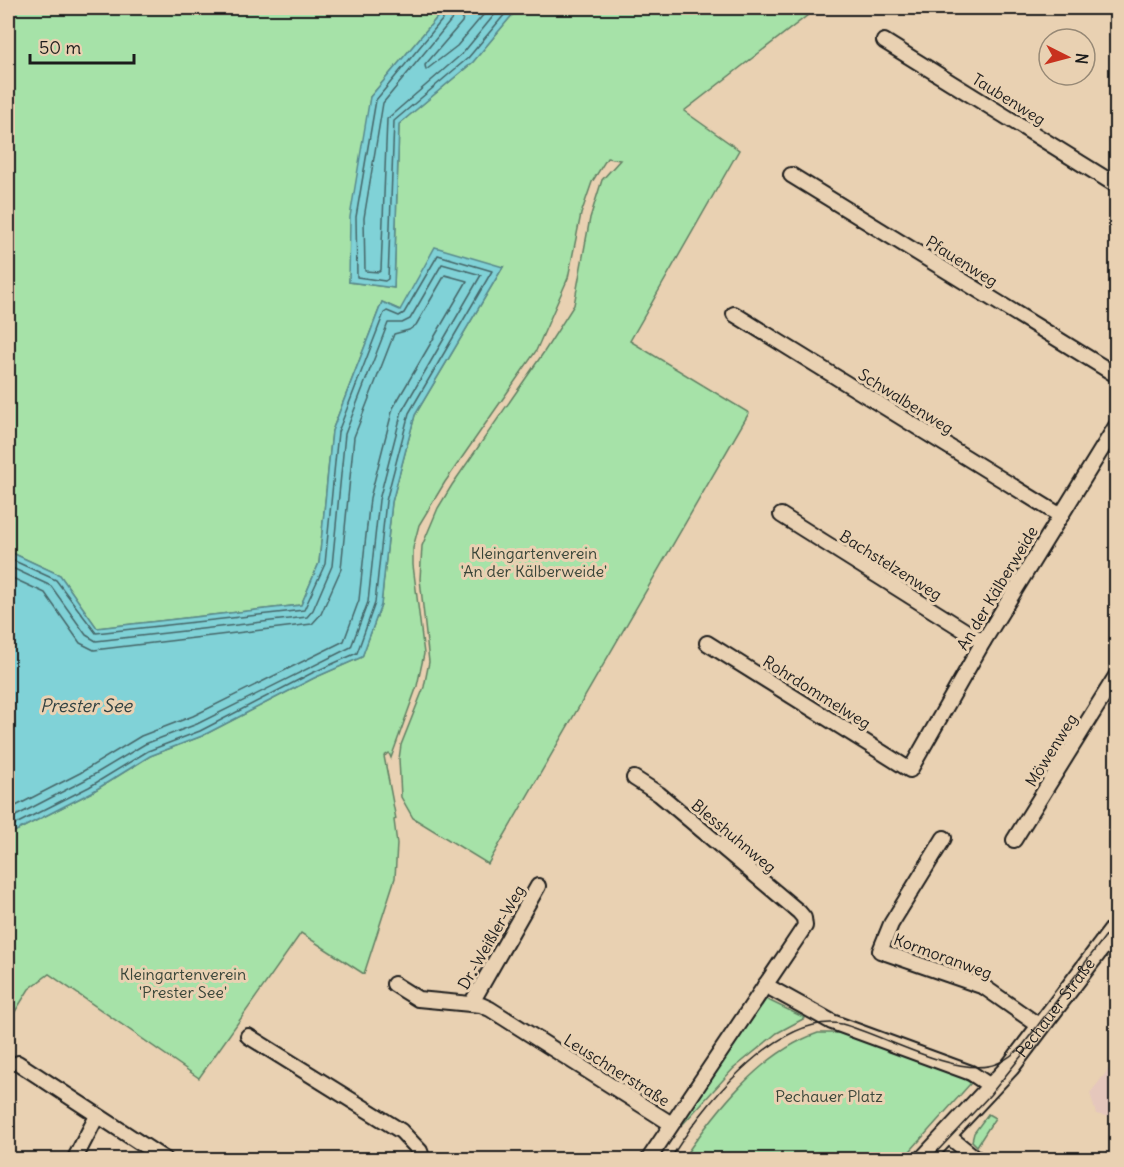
<svg xmlns="http://www.w3.org/2000/svg" width="1124" height="1167" viewBox="0 0 1124 1167" font-family="Delius,sans-serif">
  <style>
    .built { fill: #e5c7bc }
    .green { fill: #a6e2a8; stroke: #617f62; stroke-width: 1.5 }
    .water { fill: #80d2d7; stroke: #58898c; stroke-width: 1.5 }
    .lines { fill: none; stroke-linecap: round; stroke-linejoin: round }
    .shore { stroke: #446567; stroke-width: 1.5 }
    .minor-casing { stroke: #1c1c1c; stroke-width: 18 }
    .secondary-casing { stroke: #1c1c1c; stroke-width: 22 }
    .minor { stroke: #e9d1b2; stroke-width: 14 }
    .secondary { stroke: #e9d1b2; stroke-width: 18 }
    .tram { stroke: #1c1c1c; stroke-width: 1.5 }
    .labels { text-anchor: middle; dominant-baseline: central; stroke-width: 6; stroke-linejoin: round; paint-order: stroke }
    .street-label { font-size: 16px; fill: #1c1c1c; stroke: #e9d1b2 }
    .park-label { font-size: 16px; fill: #384438; stroke: #e9d1b2 }
    .water-label { font-size: 18px; font-style: italic; fill: #304041; stroke: #e9d1b2 }
  </style>
  <rect width="100%" height="100%" fill="#e9d1b2"/>
  <filter id="ink" filterUnits="userSpaceOnUse"><feTurbulence type="fractalNoise" baseFrequency=".0167" numOctaves="2"/><feDisplacementMap in="SourceGraphic" scale="12" xChannelSelector="R" yChannelSelector="G"/><feConvolveMatrix kernelMatrix="1 2 1 2 8 2 1 2 1" color-interpolation-filters="sRGB"/></filter>
  <g filter="url(#ink)">
    <polygon class="built" points="1116,1060 1116,1118 1096,1114 1090,1093"/>
    <g class="green">
      <path d="M 8,8 L 445,8 L 370,97 L 349,282 L 394,288 L 399,124 L 473,62 L 518,8 C 533,8 562,12 574,8 L 817,8 L 684,111 L 739,150 L 630,341 L 749,413 L 488,864 L 413,818 L 401,797 L 399,759 L 401,745 L 424,687 L 429,662 L 420,579 L 422,546 L 438,508 L 452,485 L 544,352 L 574,305 L 590,218 L 602,180 L 620,160 L 607,158 L 592,182 L 581,214 L 568,278 L 536,351 L 445,482 L 419,525 L 413,548 L 413,565 L 424,654 L 417,686 L 391,758 L 389,753 L 384,756 L 396,819 L 394,820 L 397,844 L 395,878 L 364,974 L 301,933 L 199,1078 L 49,974 L 29,989 L 8,1023 L 8,835 L 92,792 L 150,756 L 202,736 L 314,678 L 362,657 L 381,605 L 392,502 L 415,415 L 503,267 L 400,310 L 382,302 L 332,431 L 319,563 L 301,605 L 97,628 L 60,575 L 8,551 Z"/>
      <polygon points="766,999 805,1018 777,1033 733,1069 683,1124 682,1120"/>
      <path d="M 818,1033 L 842,1033 L 956,1074 L 971,1083 L 903,1159 L 682,1160 C 716,1111 760,1053 818,1033 Z"/>
      <polygon points="988,1114 995,1118 977,1146 972,1141 974,1133"/>
    </g>
    <g class="water">
      <polygon points="445,8 518,8 473,62 399,124 394,288 349,282 350,217 370,97"/>
      <polygon points="435,247 503,267 415,415 392,502 381,605 362,657 314,678 202,736 150,756 92,792 8,835 8,551 60,575 97,628 301,605 319,563 332,431 382,302 400,310"/>
    </g>
    <g class="lines">
      <g class="shore">
        <polyline points="449,8 447,14 376,100 356,217 357,277 385,281 388,279 394,121 468,58 510,8"/>
        <polyline points="456,8 453,18 383,103 364,218 365,271 379,272 381,270 387,119 463,53 500,8"/>
        <polyline points="465,8 462,22 425,65 426,70 457,46 489,8"/>
        <polyline points="8,558 56,580 96,633 304,610 325,564 338,432 384,313 387,311 399,316 404,313 438,255 492,271 409,413 386,501 375,603 357,653 312,673 200,731 148,751 89,787 8,828"/>
        <polyline points="8,566 51,586 86,635 96,641 307,617 313,610 332,566 345,434 388,323 402,323 410,319 442,264 481,275 402,411 379,500 368,602 351,647 197,724 145,744 85,780 8,820"/>
        <polyline points="8,576 45,593 80,643 94,650 312,624 321,614 341,569 354,437 394,334 409,330 416,325 445,275 467,281 393,408 370,498 359,600 344,641 193,716 141,736 80,773 8,810"/>
      </g>
      <g class="minor-casing">
        <g id="minor">
          <polyline points="884,41 1116,185"/>
          <polyline points="791,175 1116,375"/>
          <polyline points="734,314 1061,516"/>
          <polyline points="781,515 983,642"/>
          <polyline points="707,643 910,770 983,642 1116,426"/>
          <polyline points="634,778 659,794 799,912 804,918 805,926 648,1160"/>
          <polyline points="944,838 891,924 880,951 984,987 1041,1027"/>
          <polyline points="1014,840 1116,676"/>
          <polyline points="394,984 418,999 481,1005 490,1009 670,1123"/>
          <polyline points="765,985 832,1022 971,1073 992,1087"/>
          <polyline points="471,1004 538,886"/>
          <polyline points="248,1036 401,1131 420,1151 423,1160"/>
          <polyline points="18,1063 166,1160"/>
          <polyline points="947,1135 978,1160"/>
          <polyline points="74,1160 97,1116"/>
        </g>
      </g>
      <g class="secondary-casing">
        <g id="secondary">
          <path id="s1" d="M 923,1160 L 1010,1067 L 1116,927"/>
        </g>
      </g>
      <use href="#minor" class="minor"/>
      <use href="#secondary" class="secondary"/>
      <g class="tram">
        <path d="M 670,1160 C 699,1110 777,1012 842,1024 C 882,1035 949,1073 988,1066 C 1002,1064 1013,1055 1023,1045 L 1116,922"/>
        <polyline points="929,1160 990,1095 1027,1049"/>
      </g>
    </g>
  </g>
  <g class="labels">
    <g class="street-label">
      <text transform="translate(1009 99) rotate(32)">Taubenweg</text>
      <text transform="translate(962 261) rotate(32)">Pfauenweg</text>
      <text transform="translate(906 401) rotate(32)">Schwalbenweg</text>
      <text transform="translate(891 565) rotate(32)">Bachstelzenweg</text>
      <text transform="translate(997 588) rotate(-59)">An der Kälberweide</text>
      <text transform="translate(817 692) rotate(32)">Rohrdommelweg</text>
      <text transform="translate(1051 750) rotate(-58)">Möwenweg</text>
      <text transform="translate(734 836) rotate(40)">Blesshuhnweg</text>
      <text transform="translate(491 937) rotate(-60)">Dr.-Weißler-Weg</text>
      <text transform="translate(943 956) rotate(20)">Kormoranweg</text>
      <text stroke="none"><textPath href="#s1" startOffset="202">Pechauer Straße</textPath></text>
      <text transform="translate(617 1070) rotate(32)">Leuschnerstraße</text>
    </g>
    <g class="park-label">
      <text x="534" y="553">Kleingartenverein<tspan x="534" dy="18">'An der Kälberweide'</tspan></text>
      <text x="183" y="974">Kleingartenverein<tspan x="183" dy="18">'Prester See'</tspan></text>
      <text x="829" y="1096">Pechauer Platz</text>
    </g>
    <g class="water-label">
      <text x="86" y="705">Prester See</text>
    </g>
  </g>
  <rect width="1124" height="1167" fill="none" stroke="#e9d1b2" stroke-width="30"/>
  <rect x="15" y="15" width="1094" height="1137" fill="none" stroke="#1c1c1c" stroke-width="2" filter="url(#ink)"/>
  <g transform="translate(1067 57) rotate(96)"><circle r="28" fill="#e9d1b2" stroke="#978976" stroke-width="1.5"/>
  <path d="M0-4.5L10 22L0 15L-10 22Z" fill="#c8321e"/>
  <text y="-9" font-size="16" font-weight="bold" text-anchor="middle" fill="#1c1c1c">N</text>
  </g>
  <path d="M30 54v9h104v-9" fill="none" stroke="#1c1c1c" stroke-width="3"/>
  <text x="39" y="54" font-size="18" fill="#1c1c1c" stroke="#e9d1b2" stroke-width="4.5" paint-order="stroke">50 m</text>
</svg>
